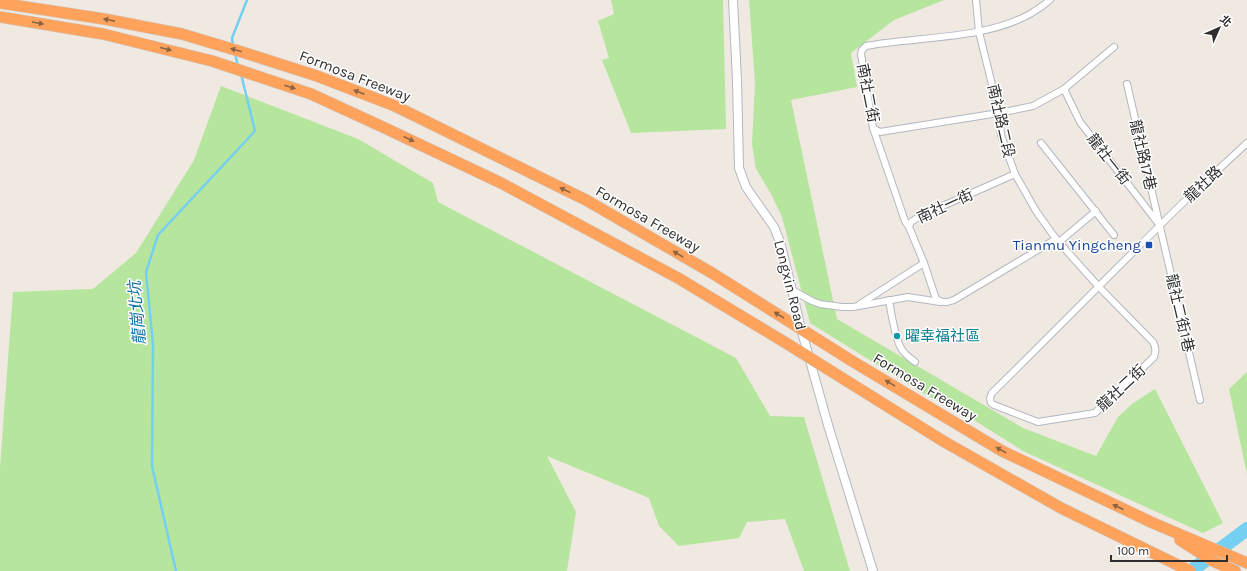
<svg xmlns="http://www.w3.org/2000/svg" width="1247" height="571" viewBox="0 0 1247 571" font-family="Karla,'Noto Sans TC',sans-serif">
  <style>
    .grass { fill: #b6e59e }
    .lines { fill: none; stroke-linecap: round; stroke-linejoin: round }
    .stream { stroke: #75cff0; stroke-width: 2.5 }
    .river { stroke: #75cff0; stroke-width: 14 }
    .minor-casing { stroke: #b4b7c1; stroke-width: 8 }
    .tertiary-casing { stroke: #b4b7c1; stroke-width: 10 }
    .motorway-casing { stroke: #c9c9c9; stroke-width: 12 }
    .minor { stroke: #fff; stroke-width: 6 }
    .tertiary { stroke: #fff; stroke-width: 8 }
    .motorway { stroke: #ffa35c; stroke-width: 11 }
    .motorway-bridge-casing { stroke: #c9c9c9; stroke-width: 12; stroke-linecap: butt }
    .motorway-bridge { stroke: #ffa35c; stroke-width: 11 }
    .oneway { fill: #8c6343 }
    .transit-dot { fill: #1a4fb4; stroke: #fff; stroke-width: 1.5 }
    .culture-dot { fill: #0f9aa8; stroke: #fff; stroke-width: 1.5 }
    .labels { text-anchor: middle; dominant-baseline: central; stroke-width: 3; stroke-linejoin: round; paint-order: stroke }
    .street-label { font-size: 15px; fill: #2e2e2e; stroke: #fff }
    .transit-label { font-size: 15px; fill: #164399; stroke: #fff; text-anchor: end }
    .culture-label { font-size: 15px; fill: #0d838f; stroke: #fff; text-anchor: start }
    .water-label { font-size: 16px; font-style: italic; fill: #0d6fa3; stroke: #fff }
  </style>
  <rect width="100%" height="100%" fill="#efe9e1"/>
  <g class="grass">
    <polygon points="611,0 723,0 726,129 631,133 602,60 609,58 598,21 614,14"/>
    <polygon points="749,0 944,0 894,20 851,53 857,87 791,100 837,319 1023,428 1096,456 1118,417 1132,404 1155,389 1223,523 1203,533 1023,451 966,415 926,395 810,323 782,217 771,194 756,169 752,144 755,84"/>
    <polygon points="221,86 358,139 433,183 438,202 736,358 770,416 804,417 850,571 804,571 785,519 747,522 739,538 679,546 659,526 649,498 547,456 576,512 567,571 0,571 0,467 13,292 93,289 136,253 194,160"/>
    <polygon points="1247,372 1247,474 1229,389"/>
  </g>
  <g class="lines">
    <g class="stream">
      <polyline points="233,46 232,38 247,0"/>
      <polyline points="235,53 238,66"/>
      <polyline points="176,571 152,466 153,345 146,272 158,235 255,131 241,74"/>
    </g>
    <polyline class="river" points="1191,571 1247,529"/>
    <g class="minor-casing">
      <g id="minor">
        <path d="M 976,0 L 979,32 L 999,113 L 1001,135 L 1015,174 L 1036,211 L 1056,239 L 1099,287 L 1153,342 C 1156,348 1156,351 1154,357 L 1095,413 L 1038,422 L 994,405 L 991,403 L 990,398 L 992,393 C 1060,326 1126,258 1194,192 C 1211,176 1229,160 1247,143"/>
        <path d="M 1050,0 C 1044,5 1037,10 1030,14 C 983,40 919,36 866,46 L 862,50 L 861,54 L 873,128 L 880,132 L 986,115 L 999,113 L 1033,106 L 1064,89 L 1114,47"/>
        <polyline points="1127,84 1200,400"/>
        <polyline points="1064,89 1080,122 1158,223"/>
        <polyline points="873,128 905,221 909,227"/>
        <polyline points="1041,143 1114,235"/>
        <path d="M 1015,174 L 920,216 L 911,222 L 909,227 L 924,263 L 936,299 C 943,303 946,303 954,300 L 1056,239"/>
        <polyline points="1059,242 1096,211"/>
        <polyline points="792,290 812,301 820,304 842,307 853,307 908,297 940,302"/>
        <path d="M 889,300 C 891,312 895,338 901,348 C 904,354 910,358 915,362"/>
        <polyline points="860,304 924,263"/>
      </g>
    </g>
    <g class="tertiary-casing">
      <polyline id="tertiary" points="733,0 737,80 739,168 746,187 774,227 780,242 792,290 800,325 828,425 873,571"/>
    </g>
    <g class="motorway-casing">
      <g id="motorway">
        <polyline points="0,3 104,19 182,34 242,52 317,76 395,106 586,200 712,273"/>
        <polyline points="1153,523 1247,563"/>
        <polyline points="1180,540 1213,561 1235,571"/>
      </g>
    </g>
    <use href="#minor" class="minor"/>
    <use href="#tertiary" class="tertiary"/>
    <use href="#motorway" class="motorway"/>
    <g class="motorway-bridge-casing">
      <g id="motorway-bridge">
        <polyline points="0,17 103,34 212,61 311,94 387,129 501,183 678,278 786,343 943,441 1061,508 1190,571"/>
        <polyline points="712,273 852,361 1002,451 1153,523"/>
      </g>
    </g>
    <use href="#motorway-bridge" class="motorway-bridge"/>
  </g>
  <defs><path id="oneway-solid" d="M-6-.8H1V-3.2L6.5 0L1 3.2V.8H-6Z"/></defs>
  <g class="oneway">
    <use href="#oneway-solid" transform="translate(109 20) rotate(-169)"/>
    <use href="#oneway-solid" transform="translate(38 23) rotate(10)"/>
    <use href="#oneway-solid" transform="translate(166 49) rotate(14)"/>
    <use href="#oneway-solid" transform="translate(236 50) rotate(-164)"/>
    <use href="#oneway-solid" transform="translate(290 87) rotate(18)"/>
    <use href="#oneway-solid" transform="translate(359 92) rotate(-159)"/>
    <use href="#oneway-solid" transform="translate(409 139) rotate(25)"/>
    <use href="#oneway-solid" transform="translate(565 190) rotate(-154)"/>
    <use href="#oneway-solid" transform="translate(678 254) rotate(-150)"/>
    <use href="#oneway-solid" transform="translate(779 315) rotate(-148)"/>
    <use href="#oneway-solid" transform="translate(890 383) rotate(-149)"/>
    <use href="#oneway-solid" transform="translate(1001 450) rotate(-151)"/>
    <use href="#oneway-solid" transform="translate(1118 507) rotate(-155)"/>
  </g>
  <rect class="transit-dot" x="1145" y="241" width="8" height="8" rx="2"/>
  <circle class="culture-dot" cx="897" cy="336" r="4"/>
  <g class="labels">
    <g class="street-label">
      <text transform="translate(355 76) rotate(21)">Formosa Freeway</text>
      <text transform="translate(868 93) rotate(79)">南社二街</text>
      <text transform="translate(1001 121) rotate(77)">南社路二段</text>
      <text transform="translate(1143 155) rotate(77)">龍社路17巷</text>
      <text transform="translate(1109 159) rotate(52)">龍社一街</text>
      <text transform="translate(1203 184) rotate(-43)">龍社路</text>
      <text transform="translate(945 206) rotate(-25)">南社一街</text>
      <text transform="translate(648 219) rotate(30)">Formosa Freeway</text>
      <text transform="translate(790 285) rotate(76)">Longxin Road</text>
      <text transform="translate(1180 313) rotate(77)">龍社二街1巷</text>
      <text transform="translate(925 387) rotate(31)">Formosa Freeway</text>
      <text transform="translate(1121 388) rotate(-43)">龍社二街</text>
    </g>
    <g class="transit-label">
      <text x="1141" y="245">Tianmu Yingcheng</text>
    </g>
    <g class="culture-label">
      <text x="905" y="336">曜幸福社區</text>
    </g>
    <g class="water-label">
      <text transform="translate(137 313) rotate(-95)">龍崗北坑</text>
    </g>
  </g>
  <g transform="translate(1219 28) rotate(45)" stroke="#ffffff" stroke-width="3" paint-order="stroke">
  <path d="M0-3L7 15L0 10L-7 15Z" fill="#2e2e2e"/>
  <text y="-6" font-size="11" font-weight="bold" text-anchor="middle" fill="#2e2e2e">北</text>
  </g>
  <path d="M1111 555v6h116v-6" fill="none" stroke="#2e2e2e" stroke-width="2"/>
  <text x="1117" y="555" font-size="12" fill="#2e2e2e" stroke="#ffffff" stroke-width="3" paint-order="stroke">100 m</text>
</svg>
